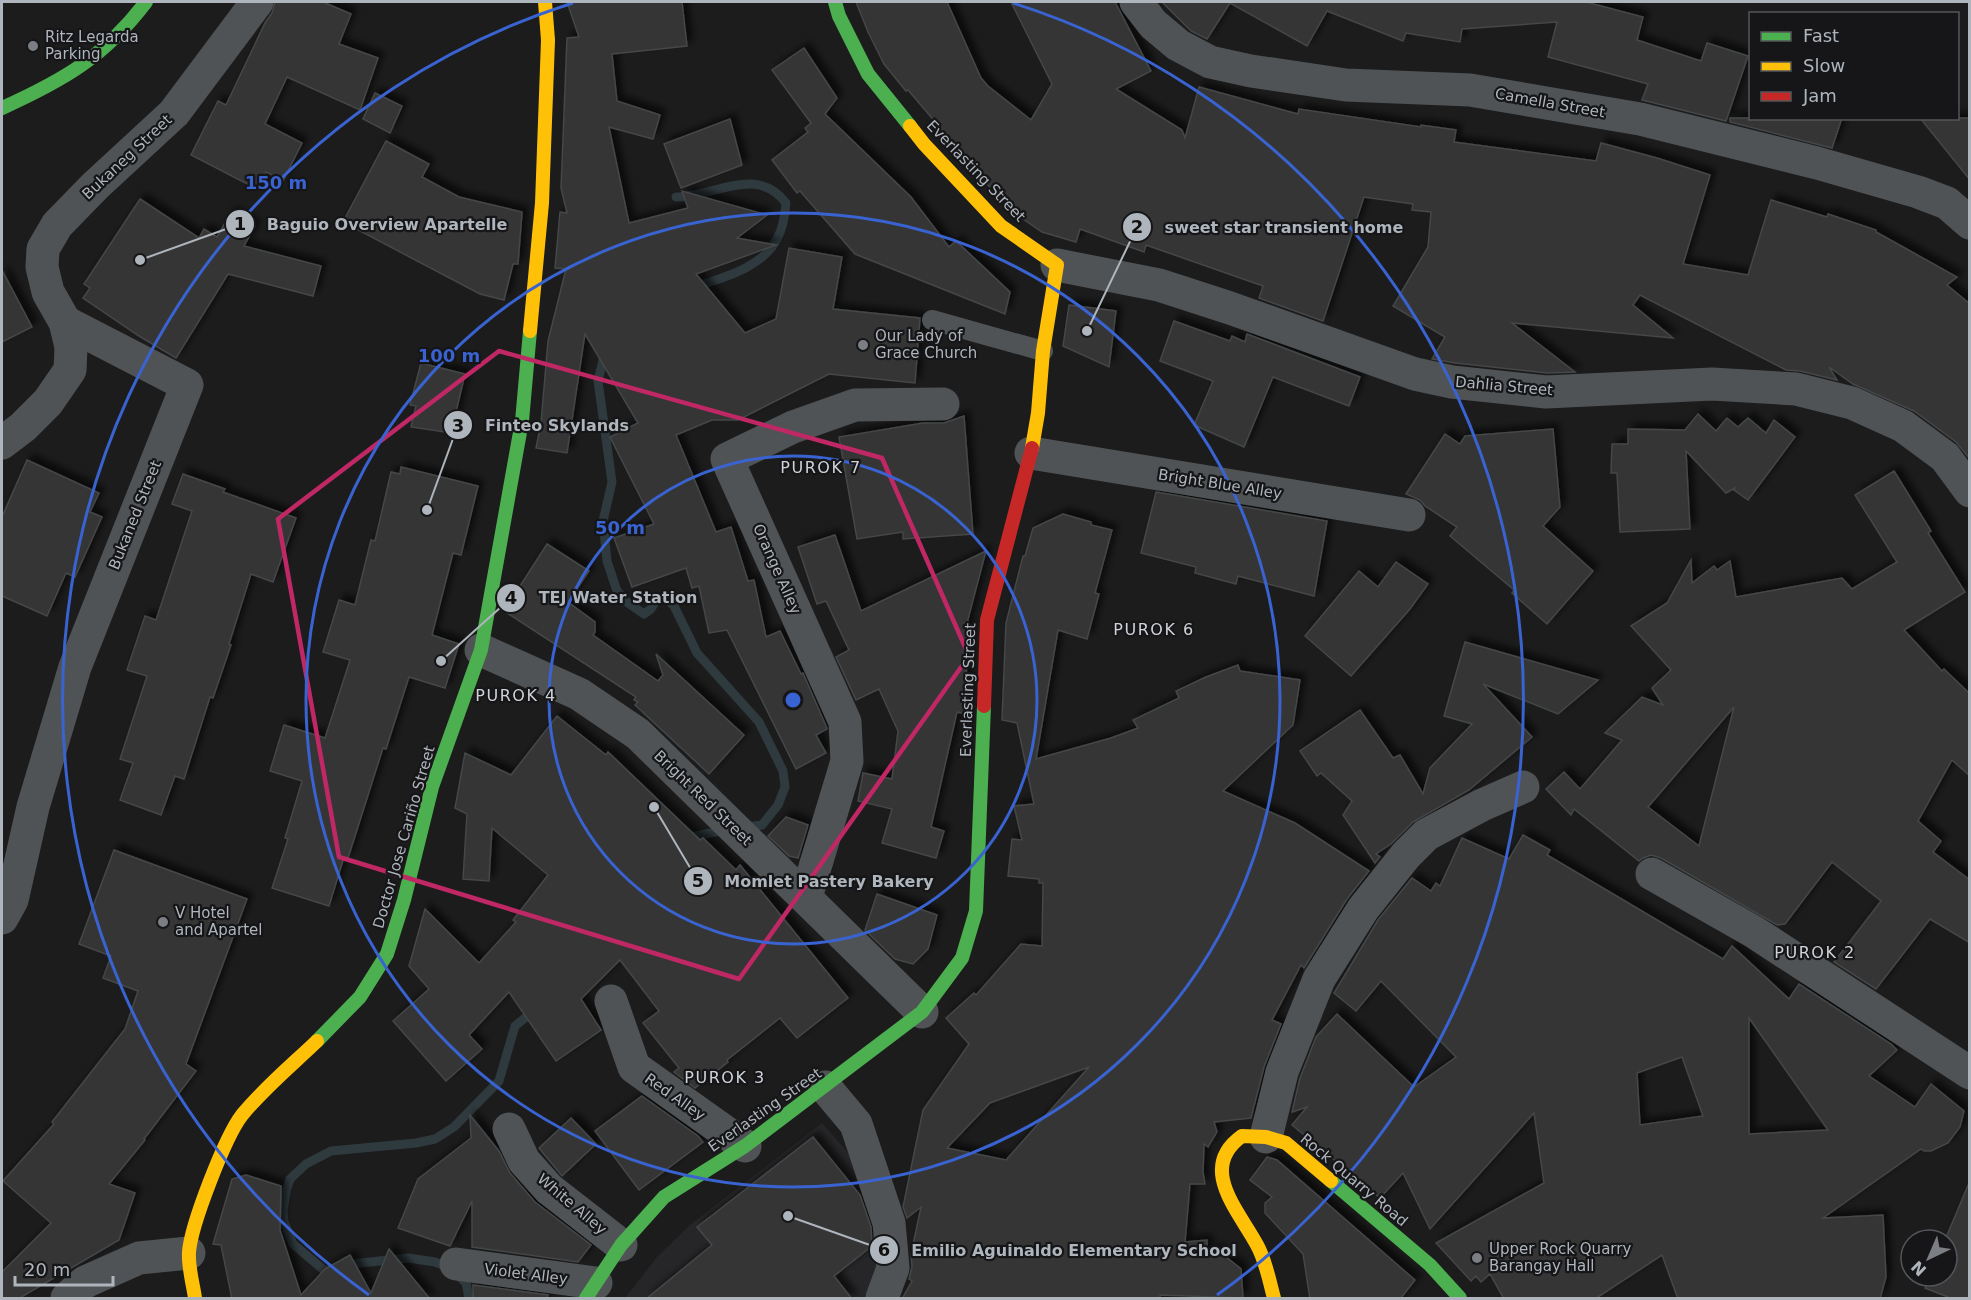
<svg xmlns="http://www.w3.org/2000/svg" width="1971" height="1300" viewBox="0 0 1971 1300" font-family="'DejaVu Sans',sans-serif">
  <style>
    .built { fill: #262628 }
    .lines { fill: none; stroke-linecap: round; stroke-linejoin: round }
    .stream { stroke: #2f3a3f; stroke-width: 9 }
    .building { fill: #353536; stroke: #444748; stroke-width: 1.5; fill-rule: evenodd; filter: url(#shadow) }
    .lane { stroke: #505355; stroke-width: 20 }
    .street { stroke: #505355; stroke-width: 33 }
    .fast { stroke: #4caf50; stroke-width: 14 }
    .slow { stroke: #ffc107; stroke-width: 14 }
    .jam { stroke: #c62828; stroke-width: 14 }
    .marked { fill: none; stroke: #c02865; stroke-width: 4.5; stroke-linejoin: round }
    .ring { fill: none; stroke: #3a63d2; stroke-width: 3 }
    .poi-dot { fill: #7b7f84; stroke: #161618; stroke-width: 2 }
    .labels { text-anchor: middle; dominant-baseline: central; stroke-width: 4.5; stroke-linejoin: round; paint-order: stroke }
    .poi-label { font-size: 15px; fill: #aeb5bc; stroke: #161618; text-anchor: start }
    .street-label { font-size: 15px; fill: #aeb5bc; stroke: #161618 }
    .neighbourhood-label { font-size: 16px; letter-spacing: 1.5px; fill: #cfd3d8; stroke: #161618 }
    .centre { fill: #3a63d2; stroke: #161618; stroke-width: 3 }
    .ring-label { font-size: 18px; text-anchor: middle; font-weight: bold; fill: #3a63d2; stroke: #161618; stroke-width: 4.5; stroke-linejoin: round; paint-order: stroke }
    .leader { fill: none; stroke: #aeb5bc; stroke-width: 2 }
    .callout-dot { fill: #aeb5bc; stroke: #161618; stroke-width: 2 }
    .mark-label { font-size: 18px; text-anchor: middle; font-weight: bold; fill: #111 }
    .callout-label { font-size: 16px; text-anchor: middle; font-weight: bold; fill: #aeb5bc; stroke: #161618; stroke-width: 4.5; stroke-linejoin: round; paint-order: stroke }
  </style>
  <defs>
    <filter id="shadow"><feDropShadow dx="5.5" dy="-5.5" stdDeviation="3" flood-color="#0009"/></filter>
  </defs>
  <rect width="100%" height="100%" fill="#1c1c1c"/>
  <polygon class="built" points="822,1123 856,1162 883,1240 870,1298 625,1298 657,1257 691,1224"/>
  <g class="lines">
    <g class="stream">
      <path d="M 676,197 C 715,197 756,164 786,203 C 785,216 783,228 777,239 C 762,268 722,278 694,287"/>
      <polyline points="605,352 598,381 612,482 603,521 607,561 617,591 628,603 644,614 651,609 657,599 666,598 674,606 697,653 759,722 783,771 785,787 778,805 762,825 745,827"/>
      <polyline points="686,838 725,830"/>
      <polyline points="469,1298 466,1283 450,1268 435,1262 408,1258 341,1265 325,1271 293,1244 284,1222 283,1211 286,1191 290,1179 306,1164 331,1151 416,1143 435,1139 454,1127 499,1081 515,1026 535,1010"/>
    </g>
  </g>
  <g class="building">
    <polygon points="275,2 323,2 351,14 339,44 378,58 360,110 287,77 265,124 302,143 283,181 266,172 257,189 191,155 218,101 226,105 265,23 272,13"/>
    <polygon points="567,2 682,2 687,46 612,54 617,101 660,115 653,139 609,127 629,223 688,208 682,191 767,215 737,238 776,245 696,274 745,333 776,319 789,248 842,257 833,309 920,318 915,383 829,374 738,420 712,420 676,435 716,532 731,527 748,581 754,580 766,637 780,631 801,674 803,673 826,726 827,729 816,735 826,753 796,769 727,630 709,633 699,586 692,588 686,568 632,587 614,538 654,524 610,437 638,423 585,334 567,453 536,448 541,423 548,341 566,269 555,268 560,212 567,213 561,188 567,38 579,37"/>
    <polygon points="856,2 947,2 981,78 988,86 1031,120 1052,84 1011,2 1115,2 1151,71 1116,89 1182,130 1185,138 1199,87 1298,114 1299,109 1421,127 1421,125 1456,130 1454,142 1596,161 1601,143 1657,158 1710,175 1683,264 1748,275 1771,200 1827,217 1828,214 1876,230 1876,232 1957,277 1947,285 1970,304 1970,459 1956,442 1914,411 1853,384 1829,367 1837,380 1800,371 1786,370 1640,295 1633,305 1673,338 1512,323 1575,372 1547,373 1455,363 1432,359 1445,337 1393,306 1428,247 1431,212 1412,210 1413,204 1364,197 1323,321 1259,298 1263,286 1146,245 1144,252 1080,229 1076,242 1042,232 1013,212 958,153 960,151 908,90 906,91 884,64 868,32"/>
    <polygon points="1162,2 1586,2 1643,17 1637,40 1701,61 1707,43 1748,56 1726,121 1642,100 1648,84 1548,57 1557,22 1462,29 1460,42 1406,33 1403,41 1327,11 1307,46 1230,3 1207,39 1191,31"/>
    <polygon points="804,48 837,98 825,114 911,197 949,247 956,241 1010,292 1005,314 855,254 800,191 797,193 772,160 808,132 805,128 811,123 772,70"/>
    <polygon points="375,93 402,106 390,133 363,119"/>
    <polygon points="1730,118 1842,118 1832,148 1730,122"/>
    <polygon points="1920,118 1970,118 1970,180"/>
    <polygon points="730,119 742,165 681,188 664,144"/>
    <polygon points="386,141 429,164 422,177 459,197 522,212 518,264 513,264 504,300 480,294 343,222"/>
    <polygon points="140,199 199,238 204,229 217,237 231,212 255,226 244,246 321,266 313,296 228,274 176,358 139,336 83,298 90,288 84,284"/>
    <polygon points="2,270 32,327 2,342"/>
    <polygon points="1069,305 1116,311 1109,367 1063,346"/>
    <polygon points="1174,321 1230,341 1232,336 1245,342 1247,334 1360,377 1349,406 1273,377 1244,447 1194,425 1213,381 1160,361"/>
    <polygon points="421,363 465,374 451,433 411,427 416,406 410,405"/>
    <polygon points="1698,414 1716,431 1727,418 1738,427 1748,418 1766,433 1774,420 1795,437 1748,500 1734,490 1735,488 1726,493 1686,451 1690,529 1620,532 1617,473 1611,473 1612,444 1628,444 1628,429 1685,430"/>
    <polygon points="964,416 973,534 903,539 903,532 857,539 839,437 923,423 944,423"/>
    <polygon points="1553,429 1560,507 1543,526 1593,571 1547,624 1512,593 1514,590 1450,536 1457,527 1425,506 1420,500 1406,494 1445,434 1460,444 1465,436"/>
    <polygon points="27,460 99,493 90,512 102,517 75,577 66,573 47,616 2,596 2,517"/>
    <polygon points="401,467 478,486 461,555 453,553 432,635 459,644 445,688 409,677 386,749 383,748 348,858 344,857 329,906 272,888 288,839 285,838 302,781 270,771 284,725 325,738 350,660 323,652 339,600 355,605 371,540 375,541 391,472 400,474"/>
    <path d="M 1894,471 L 1931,531 L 1928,533 L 1965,592 L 1904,630 L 1942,671 L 1944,669 L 1970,694 L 1970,776 L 1952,760 L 1918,821 L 1941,841 L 1933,852 L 1970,880 L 1970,943 L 1930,919 L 1876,989 L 1834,962 L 1881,901 L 1832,862 L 1785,924 L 1777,925 L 1661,858 L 1651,855 L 1643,858 L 1639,861 L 1574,809 L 1571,815 L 1546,789 L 1564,772 L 1580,789 L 1622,740 L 1605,733 L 1642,697 L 1663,705 L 1652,688 L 1671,670 L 1631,626 L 1667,603 L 1691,560 L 1692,583 L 1714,566 L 1717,570 L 1730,561 L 1736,597 L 1842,578 L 1852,589 L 1897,562 L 1855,495 ZM 1734,707 L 1699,846 L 1648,807 Z"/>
    <polygon points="183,474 225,489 223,492 296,518 273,582 251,574 229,644 231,645 213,698 210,697 184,779 175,776 161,815 120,800 133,763 120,759 147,676 127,670 145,616 156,620 192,511 172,504"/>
    <polygon points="1156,492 1327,521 1314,596 1238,576 1236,584 1195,573 1196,567 1141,553"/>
    <path d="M 1063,514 L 1091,522 L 1091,525 L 1112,530 L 1095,593 L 1099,594 L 1087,639 L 1058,630 L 1036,759 L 1111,738 L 1138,728 L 1133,720 L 1179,698 L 1176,691 L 1206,677 L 1238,665 L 1240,671 L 1300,680 L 1293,725 L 1223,791 L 1295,823 L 1369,871 L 1347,899 L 1304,968 L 1301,965 L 1272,1020 L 1281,1024 L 1264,1067 L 1251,1118 L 1214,1122 L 1217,1132 L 1208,1147 L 1204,1144 L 1203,1172 L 1205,1184 L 1190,1184 L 1185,1242 L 1207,1240 L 1207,1258 L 1216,1249 L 1241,1269 L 1243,1298 L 1160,1295 L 1160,1299 L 902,1299 L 912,1281 L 909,1279 L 912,1267 L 911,1254 L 921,1207 L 907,1218 L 903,1207 L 923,1110 L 969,1044 L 946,1018 L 974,993 L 976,995 L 1021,944 L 1042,946 L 1043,883 L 1039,883 L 1039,879 L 1008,876 L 1012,839 L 1022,840 L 1014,806 L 1034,804 L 1017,723 L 1002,720 L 1006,623 L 1023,556 L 1025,556 L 1033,528 ZM 1089,1067 L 1006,1160 L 947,1148 L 990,1103 Z"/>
    <polygon points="835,535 861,611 986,551 968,619 965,714 957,712 931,827 944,831 936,858 882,843 892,809 858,801 863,773 892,779 898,731 879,689 856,700 836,657 849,650 826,601 817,604 798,547"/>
    <polygon points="547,544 589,571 568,602 595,622 595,632 593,635 658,681 663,675 656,654 744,735 709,774 635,705 638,702 634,700 636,697 507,613 509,603"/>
    <polygon points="1396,562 1428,584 1410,609 1351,676 1305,636 1359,571 1378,587"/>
    <polygon points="1465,642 1598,680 1558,714 1483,684 1532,737 1469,790 1413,822 1391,844 1376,854 1380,857 1375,863 1343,815 1352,801 1321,773 1317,776 1300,751 1360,710 1393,758 1400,755 1423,794 1430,768 1472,724 1444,716"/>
    <polygon points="557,716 606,755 608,752 700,840 703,838 736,870 740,865 848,998 797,1038 780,1018 727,1060 728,1062 695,1088 674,1072 679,1068 643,1023 659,1011 620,960 581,999 601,1030 556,1061 509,992 469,1035 482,1049 446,1081 393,1021 429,989 409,966 425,909 479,963 516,922 513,920 548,875 492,828 489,881 463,879 467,814 455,808 465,753 511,775"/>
    <polygon points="786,817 808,825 798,858 789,856 768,836"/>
    <path d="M 1523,835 L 1550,850 L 1547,855 L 1723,959 L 1732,946 L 1789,999 L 1799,984 L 1891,1044 L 1897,1050 L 1869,1076 L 1915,1107 L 1931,1084 L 1964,1111 L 1960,1127 L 1948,1143 L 1931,1151 L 1924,1151 L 1921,1149 L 1823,1218 L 1883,1215 L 1886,1277 L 1880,1299 L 1678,1299 L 1662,1255 L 1595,1299 L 1504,1299 L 1490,1274 L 1481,1282 L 1476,1276 L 1471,1281 L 1436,1243 L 1544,1183 L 1534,1113 L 1430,1229 L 1403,1173 L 1380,1198 L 1292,1125 L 1307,1107 L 1292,1112 L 1300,1078 L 1316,1037 L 1337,1014 L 1414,1087 L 1456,1057 L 1381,981 L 1356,1011 L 1334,993 L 1378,920 L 1412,878 L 1431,891 L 1436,883 L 1440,886 L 1462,838 L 1509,859 ZM 1749,1018 L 1828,1130 L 1749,1134 ZM 1682,1057 L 1703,1116 L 1640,1125 L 1637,1073 Z"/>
    <polygon points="114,850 247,899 186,1064 196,1071 144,1139 145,1140 109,1184 135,1193 119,1240 18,1299 2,1299 2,1272 51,1223 3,1181 54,1124 52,1122 125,1029 138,991 103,978 111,956 79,944"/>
    <polygon points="877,894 937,915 928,949 913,964 895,959 865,930"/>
    <polygon points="642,1096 698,1136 703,1142 639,1190 595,1131"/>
    <polygon points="470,1115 499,1151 510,1173 535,1202 591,1245 578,1262 472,1247 472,1201 450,1246 398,1228 418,1179 471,1138"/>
    <polygon points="571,1118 596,1144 562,1176 539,1148"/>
    <polygon points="813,1137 860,1195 871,1227 872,1246 834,1276 852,1299 646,1299 712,1245 697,1227"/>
    <polygon points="1267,1157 1277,1160 1415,1280 1400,1299 1310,1299 1303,1254 1265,1213 1265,1203 1272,1197 1250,1180"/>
    <polygon points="246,1175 281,1186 280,1230 301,1295 325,1269 350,1255 371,1293 389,1249 430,1299 232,1299 221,1245 213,1244 232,1179"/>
    <polygon points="1969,1183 1970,1299 1953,1299 1925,1288 1930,1276 1947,1276 1947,1240 1945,1240"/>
    <polygon points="473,1285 548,1295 547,1299 473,1299"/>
  </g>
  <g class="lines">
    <polyline class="lane" points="932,320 1043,351"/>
    <g class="street">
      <polyline points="1136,2 1153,24 1178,45 1210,62 1251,71 1346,85 1470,90 1640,119 1817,163 1918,192 1947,203 1970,223"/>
      <polyline points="1057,265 1159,285 1230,308 1415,374 1452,382 1546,392 1712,384 1796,389 1852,403 1903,426 1945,457 1970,491"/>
      <polyline points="2,443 23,427 48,402 70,370 71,347 65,322 48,292 42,267 43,249 57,225 95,186 174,113 257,2"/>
      <polyline points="1031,453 1409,515"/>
      <polyline points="481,650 579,694 638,734 922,1012"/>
      <polyline points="1652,874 1754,932 1970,1073"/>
      <polyline points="806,897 847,761 845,722 727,459 793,427 855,405 943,404"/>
      <polyline points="2,918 12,900 33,807 75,667 187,385 65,322"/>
      <polyline points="611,1001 634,1067 745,1146"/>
      <polyline points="825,1087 856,1124 889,1223 893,1268 882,1298"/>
      <polyline points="509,1129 524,1161 549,1189 621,1245"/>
      <polyline points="1266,1137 1282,1072 1319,979 1363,909 1406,855 1426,835 1482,805 1523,787"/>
      <polyline points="456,1264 596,1283"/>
      <polyline points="67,1298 85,1282 139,1258 189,1253"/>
    </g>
    <g class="fast">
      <polyline points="835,2 839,16 868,74 910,126"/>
      <path d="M 2,108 C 64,80 104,57 146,2"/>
      <polyline points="317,1041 360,997 387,954 404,900 432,787 481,650 522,421 530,331"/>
      <polyline points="1331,1181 1430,1265 1460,1298"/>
      <polyline points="586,1298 621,1245 664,1197 745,1146 922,1012 962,958 976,911 984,706"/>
    </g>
    <g class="slow">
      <polyline points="910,126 924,144 1001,226 1057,265 1043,351 1038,413 1032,448"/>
      <polyline points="530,331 542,203 548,40 545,2"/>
      <path d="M 195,1298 C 193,1284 188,1267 189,1252 C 191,1225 225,1137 242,1115 C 264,1088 292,1065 317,1041"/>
      <path d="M 1274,1298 C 1269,1280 1266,1261 1257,1245 C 1239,1211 1197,1168 1242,1136 L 1266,1137 L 1286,1143 L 1331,1181"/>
    </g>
    <polyline class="jam" points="984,706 987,620 1032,448"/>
  </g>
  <path class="marked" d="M 499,351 L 882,458 L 969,656 L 739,979 L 339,857 L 278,519 Z"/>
  <g class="ring">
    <circle cx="793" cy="700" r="244"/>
    <circle cx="793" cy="700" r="487"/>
    <path d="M369 1295A731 731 0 0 1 573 3M1013 3A731 731 0 0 1 1217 1295"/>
  </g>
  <g class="poi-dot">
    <circle cx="33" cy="46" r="6"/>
    <circle cx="863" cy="345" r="6"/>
    <circle cx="163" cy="922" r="6"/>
    <circle cx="1477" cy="1258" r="6"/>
  </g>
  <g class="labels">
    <g class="poi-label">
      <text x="45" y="37">Ritz Legarda<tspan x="45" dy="17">Parking</tspan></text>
      <text x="875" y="336">Our Lady of<tspan x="875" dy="17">Grace Church</tspan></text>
      <text x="175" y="913">V Hotel<tspan x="175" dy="17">and Apartel</tspan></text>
      <text x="1489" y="1249">Upper Rock Quarry<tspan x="1489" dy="17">Barangay Hall</tspan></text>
    </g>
    <g class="street-label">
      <text transform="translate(1550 103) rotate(10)">Camella Street</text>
      <text transform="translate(127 157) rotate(-43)">Bukaneg Street</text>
      <text transform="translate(976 171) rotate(46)">Everlasting Street</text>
      <text transform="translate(1504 386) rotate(5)">Dahlia Street</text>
      <text transform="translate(1220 484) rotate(9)">Bright Blue Alley</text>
      <text transform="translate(135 515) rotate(-68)">Bukaned Street</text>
      <text transform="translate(777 569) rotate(66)">Orange Alley</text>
      <text transform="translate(968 690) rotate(-88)">Everlasting Street</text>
      <text transform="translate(703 798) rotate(44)">Bright Red Street</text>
      <text transform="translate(404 837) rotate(-74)">Doctor Jose Cariño Street</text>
      <text transform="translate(675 1097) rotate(35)">Red Alley</text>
      <text transform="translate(765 1110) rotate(-35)">Everlasting Street</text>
      <text transform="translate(1354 1180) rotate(40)">Rock Quarry Road</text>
      <text transform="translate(572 1204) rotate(40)">White Alley</text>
      <text transform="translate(526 1274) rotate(7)">Violet Alley</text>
    </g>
    <g class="neighbourhood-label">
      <text x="821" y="467">PUROK 7</text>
      <text x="1154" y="629">PUROK 6</text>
      <text x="516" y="695">PUROK 4</text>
      <text x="1815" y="952">PUROK 2</text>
      <text x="725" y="1077">PUROK 3</text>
    </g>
  </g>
  <circle cx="793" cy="700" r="9" class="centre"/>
  <g class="ring-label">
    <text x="276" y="189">150 m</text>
    <text x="449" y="362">100 m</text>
    <text x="620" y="534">50 m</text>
  </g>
  <path class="leader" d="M140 260L240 224M1087 331L1137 227M427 510L458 425M441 661L511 598M654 807L698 881M788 1216L884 1250"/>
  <g class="callout-dot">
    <circle cx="140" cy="260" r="6"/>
    <circle cx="1087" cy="331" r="6"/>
    <circle cx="427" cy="510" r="6"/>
    <circle cx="441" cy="661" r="6"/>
    <circle cx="654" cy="807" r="6"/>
    <circle cx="788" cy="1216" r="6"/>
    <circle cx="240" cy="224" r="15"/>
    <circle cx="1137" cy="227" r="15"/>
    <circle cx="458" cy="425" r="15"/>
    <circle cx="511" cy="598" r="15"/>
    <circle cx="698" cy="881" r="15"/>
    <circle cx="884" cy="1250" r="15"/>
  </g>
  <g class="mark-label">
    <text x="240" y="230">1</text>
    <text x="1137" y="233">2</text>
    <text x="458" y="432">3</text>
    <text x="511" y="604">4</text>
    <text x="698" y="887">5</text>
    <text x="884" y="1256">6</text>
  </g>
  <g class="callout-label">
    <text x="387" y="230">Baguio Overview Apartelle</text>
    <text x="1284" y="233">sweet star transient home</text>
    <text x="557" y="431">Finteo Skylands</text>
    <text x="618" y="603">TEJ Water Station</text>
    <text x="829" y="887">Momlet Pastery Bakery</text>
    <text x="1074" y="1256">Emilio Aguinaldo Elementary School</text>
  </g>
  <rect width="1971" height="1300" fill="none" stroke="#aeb5bc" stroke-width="6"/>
  <rect x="1749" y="12" width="210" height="108" fill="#161618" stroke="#53565a" stroke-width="1.5"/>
  <rect x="1761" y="32" width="30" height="9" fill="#4caf50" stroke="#53565a" stroke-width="1.5"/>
  <text x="1803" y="42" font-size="18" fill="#aeb5bc">Fast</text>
  <rect x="1761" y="62" width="30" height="9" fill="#ffc107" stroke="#53565a" stroke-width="1.5"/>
  <text x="1803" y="72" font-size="18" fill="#aeb5bc">Slow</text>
  <rect x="1761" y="92" width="30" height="9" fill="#c62828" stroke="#53565a" stroke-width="1.5"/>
  <text x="1803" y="102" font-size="18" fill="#aeb5bc">Jam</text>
  <g transform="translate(1929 1258) rotate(224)"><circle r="28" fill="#161618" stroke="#53565a" stroke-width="1.5"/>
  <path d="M0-4.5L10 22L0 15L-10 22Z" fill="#7b7f84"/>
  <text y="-9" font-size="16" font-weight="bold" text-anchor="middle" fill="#aeb5bc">N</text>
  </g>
  <path d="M15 1276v9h98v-9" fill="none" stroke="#aeb5bc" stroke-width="3"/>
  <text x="24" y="1276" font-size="18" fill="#aeb5bc" stroke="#161618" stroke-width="4.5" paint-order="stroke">20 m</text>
</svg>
